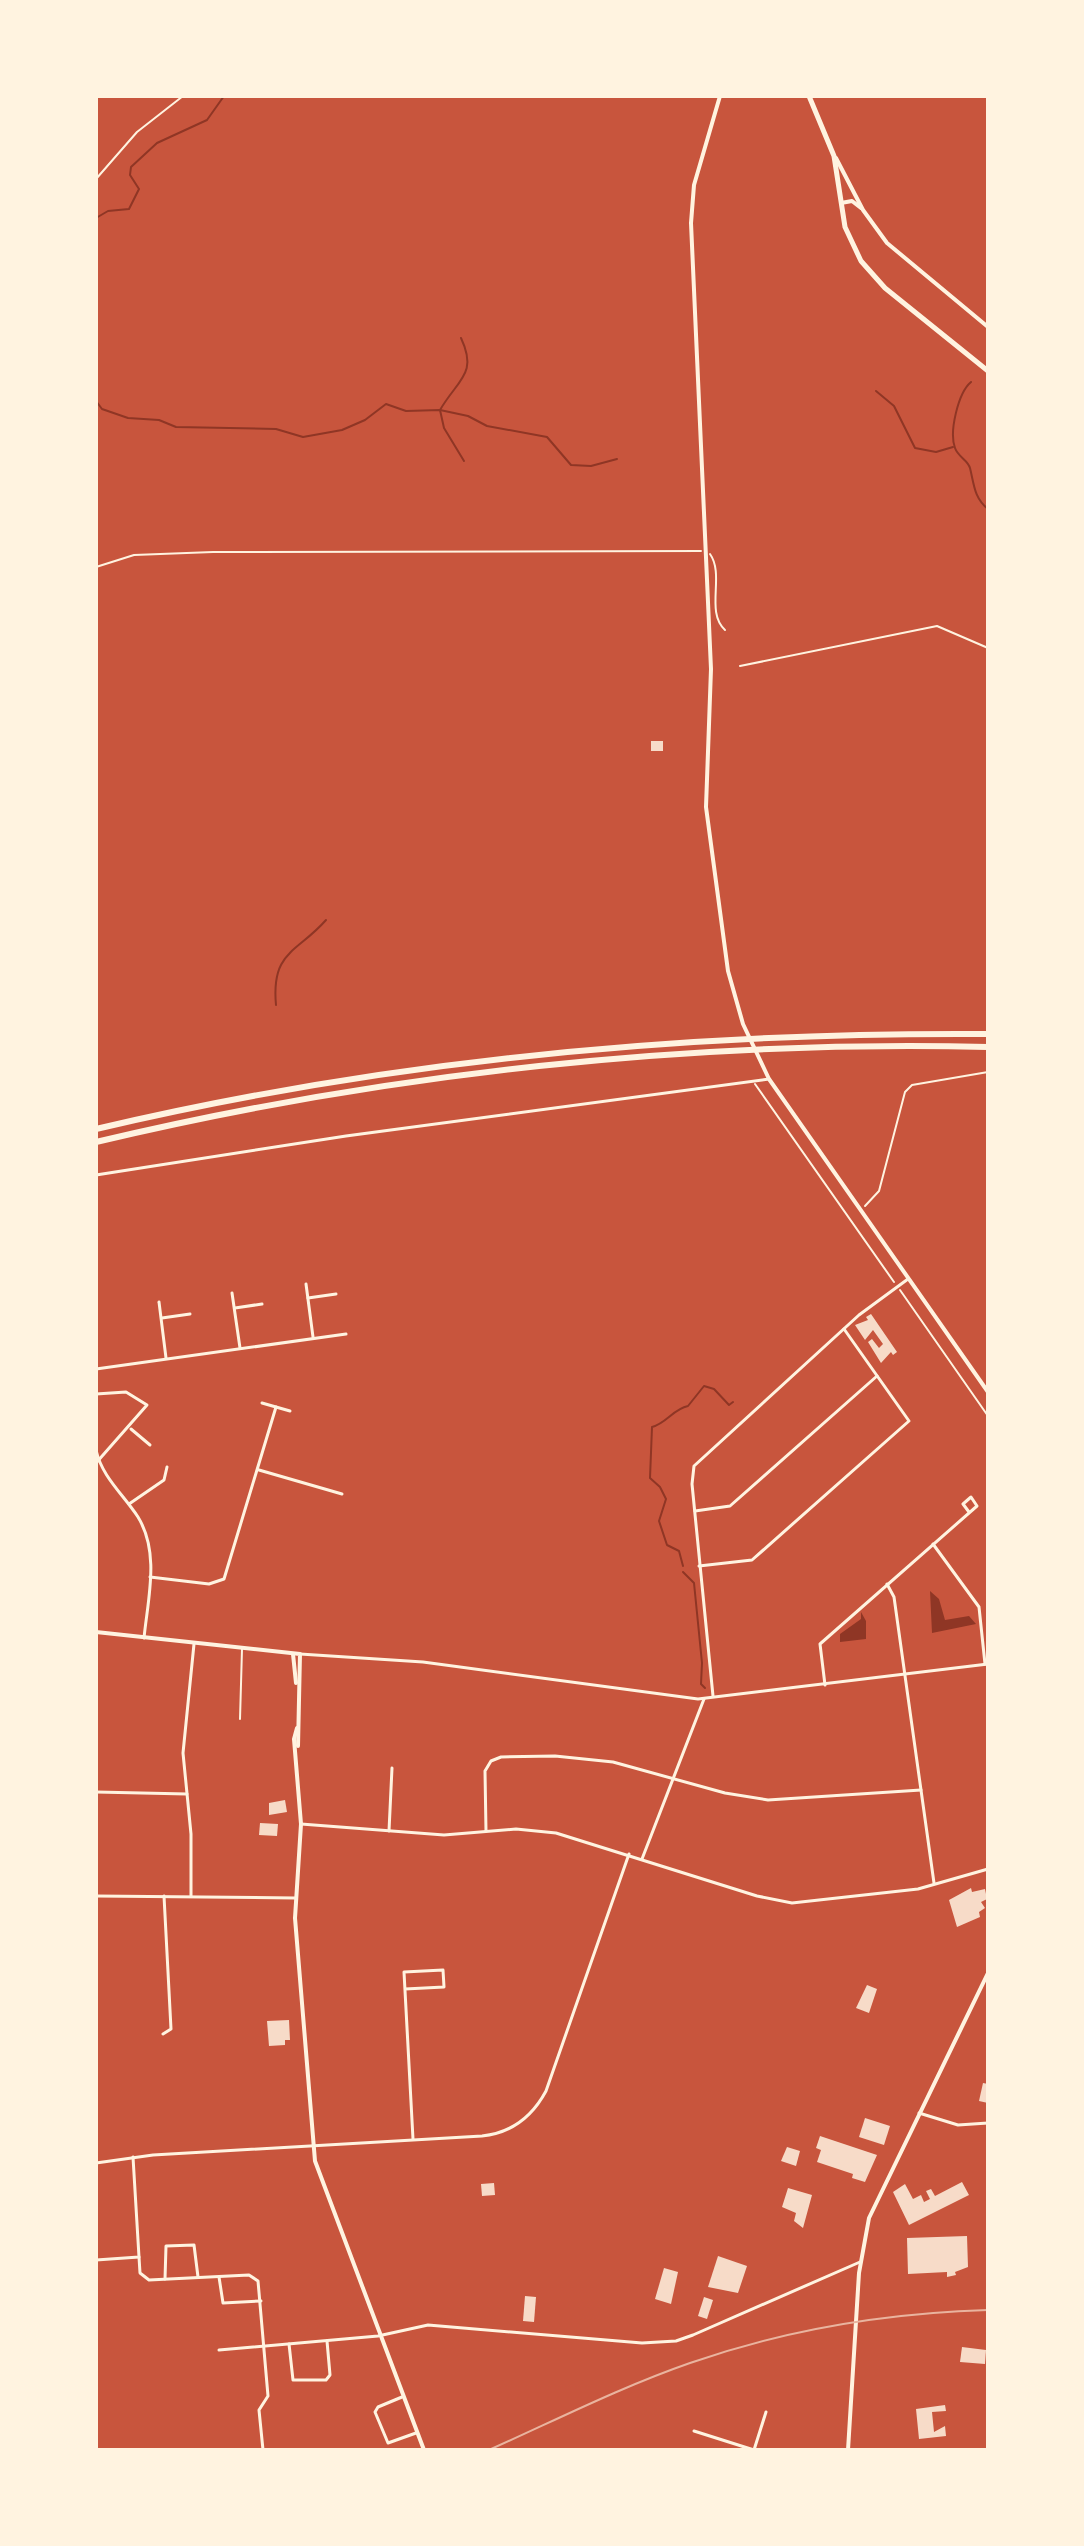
<svg xmlns="http://www.w3.org/2000/svg" width="1084" height="2546" viewBox="0 0 1084 2546" font-family="Overpass,sans-serif">
  <style>
    .water { fill: #8f3625 }
    .lines { fill: none; stroke-linecap: round; stroke-linejoin: round }
    .stream { stroke: #8f3625; stroke-width: 2 }
    .building { fill: #f7dbc8 }
    .path { stroke: #fff3e0; stroke-width: 2 }
    .service { stroke: #fff3e0; stroke-width: 2 }
    .minor { stroke: #fff3e0; stroke-width: 3 }
    .tertiary { stroke: #fff3e0; stroke-width: 4 }
    .secondary { stroke: #fff3e0; stroke-width: 5 }
    .motorway { stroke: #fff3e0; stroke-width: 6 }
    .rail { stroke: #e9b49f; stroke-width: 2 }
  </style>
  <rect width="100%" height="100%" fill="#c8553d"/>
  <g class="water">
    <polygon points="930,1591 939,1599 945,1620 969,1616 976,1624 932,1633"/>
    <polygon points="861,1612 866,1621 866,1639 840,1642 840,1634 861,1619"/>
  </g>
  <g class="lines">
    <g class="stream">
      <polyline points="96,218 108,211 129,209 139,189 130,175 131,167 157,143 207,120 224,96"/>
      <path d="M 461,338 C 478,374 458,379 440,410 L 444,428 L 464,461"/>
      <path d="M 971,382 C 958,393 949,432 955,448 C 958,457 968,460 970,468 C 974,484 974,498 988,509"/>
      <polyline points="876,391 894,406 915,448 936,452 953,447"/>
      <polyline points="96,401 102,409 128,418 159,420 176,427 276,429 303,437 342,430 365,420 386,404 406,411 440,410 468,416 487,426 547,437 571,465 591,466 617,459"/>
      <path d="M 276,1005 C 271,951 297,953 326,920"/>
      <path d="M 683,1566 L 679,1551 L 667,1545 L 659,1521 L 666,1499 L 660,1487 L 650,1478 L 652,1427 C 667,1423 673,1409 688,1406 L 704,1386 L 714,1389 L 729,1405 L 733,1402"/>
      <polyline points="683,1572 694,1583 702,1663 701,1684 705,1688"/>
    </g>
  </g>
  <g class="building">
    <rect x="651" y="741" width="12" height="10"/>
    <polygon points="871,1314 897,1352 893,1355 891,1352 881,1363 868,1342 872,1339 879,1348 883,1344 873,1330 865,1340 855,1325 868,1320 866,1317"/>
    <polygon points="285,1800 287,1812 269,1815 269,1803"/>
    <polygon points="260,1823 278,1824 277,1836 259,1835"/>
    <polygon points="971,1888 972,1892 985,1889 987,1899 981,1902 985,1908 979,1912 980,1917 957,1927 949,1900"/>
    <polygon points="867,1985 877,1989 869,2013 856,2008"/>
    <polygon points="289,2020 290,2040 285,2040 285,2045 269,2046 267,2021"/>
    <polygon points="983,2083 988,2084 988,2103 979,2101"/>
    <polygon points="865,2118 890,2126 884,2145 859,2137"/>
    <polygon points="820,2136 877,2155 865,2182 852,2178 853,2174 817,2162 821,2150 816,2148"/>
    <polygon points="787,2147 800,2151 796,2166 781,2161"/>
    <polygon points="962,2182 969,2195 909,2225 893,2192 905,2184 913,2199 921,2195 924,2202 930,2199 926,2191 931,2189 935,2196"/>
    <polygon points="494,2183 495,2195 482,2196 481,2184"/>
    <polygon points="788,2188 812,2195 803,2228 794,2221 796,2213 782,2207"/>
    <polygon points="967,2236 968,2267 955,2272 956,2275 947,2277 947,2272 908,2274 907,2238"/>
    <polygon points="718,2256 747,2266 738,2293 708,2287"/>
    <polygon points="664,2268 678,2272 671,2304 655,2299"/>
    <polygon points="525,2296 536,2297 534,2322 523,2321"/>
    <polygon points="704,2297 713,2300 707,2319 698,2316"/>
    <polygon points="962,2347 986,2350 985,2364 960,2362"/>
    <polygon points="945,2405 946,2411 932,2412 934,2432 945,2426 946,2436 919,2439 916,2409"/>
  </g>
  <g class="lines">
    <g class="path">
      <polyline points="96,179 137,132 183,96"/>
      <path d="M 710,554 C 725,575 705,612 725,630"/>
      <polyline points="96,567 134,555 213,552 701,551"/>
      <polyline points="740,666 937,626 988,648"/>
      <polyline points="755,1084 894,1282"/>
      <polyline points="865,1206 879,1191 905,1092 912,1085 988,1072"/>
      <polyline points="900,1290 988,1416"/>
    </g>
    <polyline class="service" points="240,1719 242,1649"/>
    <g class="minor">
      <polyline points="96,1175 346,1136 769,1079"/>
      <polyline points="306,1284 313,1337"/>
      <polyline points="232,1293 240,1348"/>
      <polyline points="308,1298 336,1294"/>
      <polyline points="159,1302 166,1358"/>
      <polyline points="235,1308 262,1304"/>
      <polyline points="162,1318 190,1314"/>
      <polyline points="96,1369 346,1334"/>
      <polyline points="96,1394 126,1392 147,1405 96,1463"/>
      <polyline points="262,1403 290,1411"/>
      <polyline points="131,1429 150,1445"/>
      <path d="M 96,1450 C 102,1477 123,1494 138,1517 C 160,1553 148,1598 144,1638"/>
      <polyline points="259,1470 342,1494"/>
      <polyline points="129,1504 164,1480 167,1467"/>
      <polyline points="695,1511 730,1506 877,1376"/>
      <polyline points="933,1544 979,1607 985,1664"/>
      <polyline points="699,1566 752,1560 909,1421 844,1329"/>
      <polyline points="150,1577 209,1584 224,1579 276,1407"/>
      <polyline points="887,1584 894,1597 934,1883"/>
      <polyline points="300,1654 423,1662 698,1699 988,1664"/>
      <polyline points="825,1685 820,1644 977,1506 971,1497 963,1504 969,1512"/>
      <polyline points="713,1696 692,1484 694,1466 859,1315 908,1279"/>
      <polyline points="96,1792 187,1794"/>
      <polyline points="301,1824 444,1835 516,1829 556,1833 757,1896 792,1903 918,1889 988,1869"/>
      <polyline points="389,1831 392,1768"/>
      <polyline points="486,1831 485,1771 491,1761 501,1757 555,1756 613,1762 725,1793 768,1800 921,1790"/>
      <polyline points="642,1859 704,1699"/>
      <polyline points="96,1896 295,1898"/>
      <polyline points="191,1896 191,1834 183,1753 194,1644"/>
      <polyline points="405,1989 444,1987 443,1970 404,1972 413,2139"/>
      <polyline points="163,2034 171,2029 164,1896"/>
      <polyline points="919,2113 958,2125 988,2123"/>
      <path d="M 96,2163 L 153,2155 L 482,2136 C 511,2133 532,2117 546,2091 L 629,1854"/>
      <polyline points="139,2257 140,2273 149,2280 249,2275 258,2281 268,2396 259,2410 263,2450"/>
      <polyline points="96,2260 139,2257 133,2157"/>
      <polyline points="219,2277 223,2303 261,2301"/>
      <polyline points="165,2279 166,2246 194,2245 198,2277"/>
      <polyline points="289,2344 293,2380 326,2380 330,2375 327,2341"/>
      <polyline points="219,2350 378,2336 428,2325 642,2343 676,2341 693,2335 860,2262"/>
      <polyline points="402,2397 378,2407 375,2412 388,2443 416,2433"/>
      <polyline points="694,2431 754,2450"/>
      <polyline points="754,2450 766,2412"/>
    </g>
    <g class="tertiary">
      <polyline points="720,96 694,185 691,223 711,669 706,807 728,971 743,1024 769,1079 988,1392"/>
      <polyline points="836,158 863,210 887,243 988,327"/>
      <polyline points="841,203 852,201 861,208"/>
      <polyline points="96,1632 300,1654 298,1746"/>
      <polyline points="293,1654 296,1683"/>
      <polyline points="297,1728 294,1739 301,1824 295,1918 315,2161 424,2450"/>
      <polyline points="848,2450 859,2273 869,2218 988,1973"/>
    </g>
    <polyline class="secondary" points="809,96 834,156 845,227 861,261 885,288 988,371"/>
    <g class="motorway">
      <path d="M 96,1129 C 388,1060 689,1032 988,1034"/>
      <path d="M 96,1142 C 386,1073 690,1040 988,1047"/>
    </g>
    <path class="rail" d="M 489,2450 C 556,2420 621,2387 690,2363 C 785,2330 887,2313 988,2310"/>
  </g>
  <rect width="1084" height="2546" fill="none" stroke="#fff3e0" stroke-width="196"/>
</svg>
